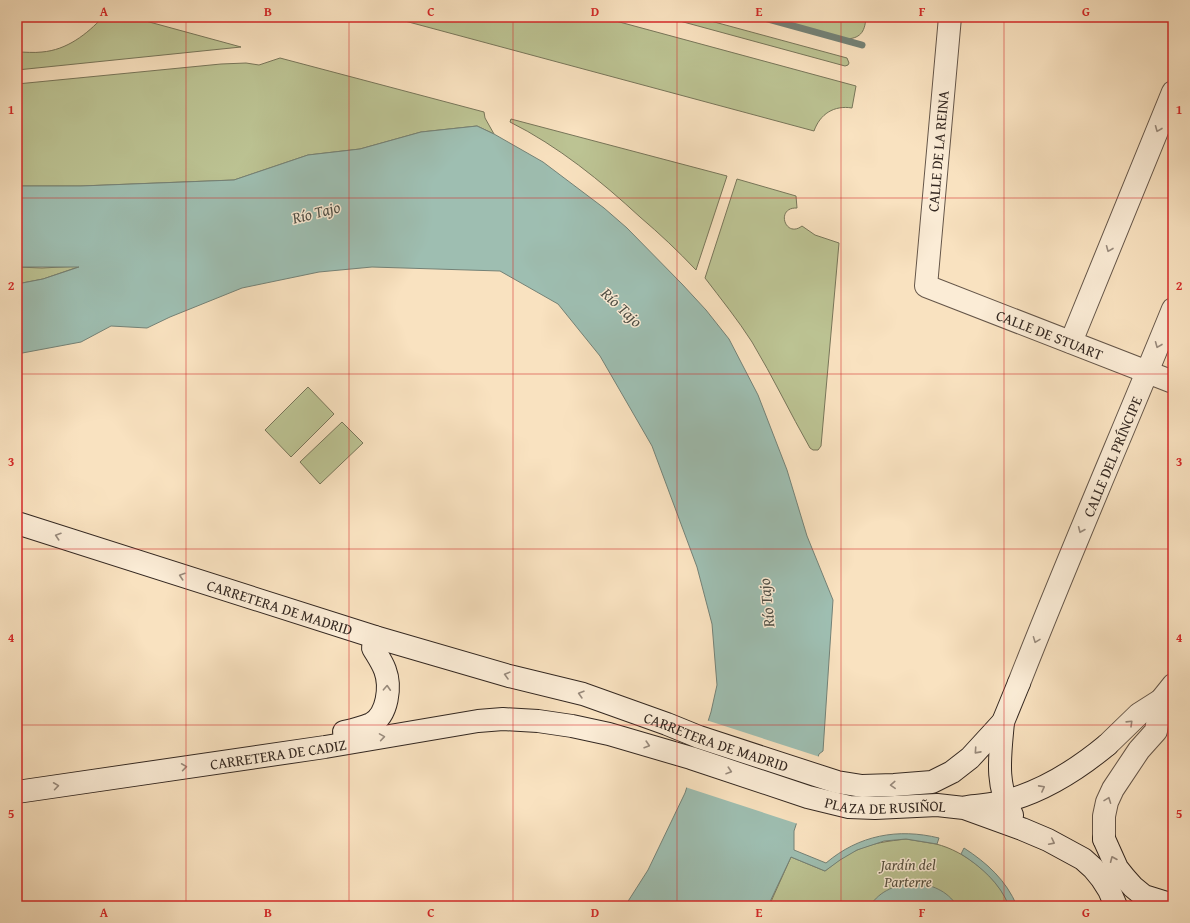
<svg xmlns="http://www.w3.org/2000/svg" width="1190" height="923" viewBox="0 0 1190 923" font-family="'Gentium Book Plus',serif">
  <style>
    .green { fill: #bcc393; stroke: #78765a }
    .water { fill: #9ebeb1; stroke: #748277 }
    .pier { fill: #f9e2c0 }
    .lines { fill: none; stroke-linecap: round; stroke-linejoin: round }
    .stream { stroke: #748277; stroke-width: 7 }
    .minor-casing { stroke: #655649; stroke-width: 24 }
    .secondary-casing { stroke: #342821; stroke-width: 24 }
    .minor { stroke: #fbecd6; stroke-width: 22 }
    .secondary { stroke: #fbecd6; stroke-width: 22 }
    .oneway { stroke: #988a7c }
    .grid { fill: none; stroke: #d62828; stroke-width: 1; stroke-opacity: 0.55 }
    .labels { text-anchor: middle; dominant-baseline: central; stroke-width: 3; stroke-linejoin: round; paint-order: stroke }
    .street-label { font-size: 15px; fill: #342821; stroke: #fbecd6 }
    .park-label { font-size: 15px; font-style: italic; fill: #564f3e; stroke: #fbecd6 }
    .water-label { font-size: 16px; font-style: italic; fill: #4e4e45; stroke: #fbecd6 }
    .neatline { fill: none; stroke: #d62828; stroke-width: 1.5 }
    .grid-label { font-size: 13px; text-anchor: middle; font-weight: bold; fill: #d62828 }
  </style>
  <rect width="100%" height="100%" fill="#f9e2c0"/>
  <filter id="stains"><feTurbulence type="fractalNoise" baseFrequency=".005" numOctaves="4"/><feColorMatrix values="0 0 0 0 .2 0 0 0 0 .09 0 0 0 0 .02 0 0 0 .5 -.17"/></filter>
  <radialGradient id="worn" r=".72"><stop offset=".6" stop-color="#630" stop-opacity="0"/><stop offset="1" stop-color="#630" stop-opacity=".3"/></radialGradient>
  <g class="green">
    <path d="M 103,17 L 131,17 L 241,47 L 17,70 L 17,52 C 25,52 34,53 42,52 C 67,50 87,34 103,17 Z"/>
    <path d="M 390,17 L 601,17 L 856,86 L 852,108 C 834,105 820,114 814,131 Z"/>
    <polygon points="665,17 696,17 847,58 849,63 848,65 845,66"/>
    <path d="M 766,17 L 866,17 C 865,30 862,38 847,39 Z"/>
    <polygon points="280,58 484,112 485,118 494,134 477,126 421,132 360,149 308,155 234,180 81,186 17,186 17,84 221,64 246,63 259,65"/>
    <path d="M 511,119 L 727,176 L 696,270 C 678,251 660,234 640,217 C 601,181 558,146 510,122 Z"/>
    <path d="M 737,179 L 796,196 L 797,208 C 775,207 785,239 802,226 L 815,235 L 839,243 L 821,446 L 818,450 L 813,450 L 810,448 C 790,413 773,377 752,342 C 738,320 721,299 705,278 Z"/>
    <polygon points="81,266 43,279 17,284 17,267 42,268"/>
    <polygon points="308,387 334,414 291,457 265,430"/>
    <polygon points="342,422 363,443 320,484 300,462"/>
    <path d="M 906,839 C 916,841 926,842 936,844 C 965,851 999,878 1009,906 L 769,906 L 791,857 L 825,871 C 835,863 845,855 857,850 C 872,843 889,841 906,839 Z"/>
  </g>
  <g class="water">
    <path d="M 477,126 L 494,134 L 543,162 L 604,208 L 627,228 L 682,284 L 706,310 L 729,339 L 758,395 L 787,470 L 807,536 L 833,600 L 823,751 L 819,754 L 794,831 L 794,850 L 826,863 C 859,835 898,828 939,838 L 937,844 L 906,839 L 884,841 L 857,850 L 840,860 L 825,871 L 791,857 L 768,906 L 625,906 L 648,870 L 685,793 L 711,712 L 717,685 L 712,624 L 697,567 L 652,446 L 600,356 L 558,304 L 500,271 L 372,267 L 319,272 L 242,288 L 170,317 L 147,328 L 111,326 L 81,342 L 17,354 L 17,284 L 43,279 L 79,267 L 17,267 L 17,186 L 81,186 L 234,180 L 308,155 L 360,149 L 421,132 Z"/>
    <path d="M 964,848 C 987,863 1006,880 1017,906 L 1009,906 C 1000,883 980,866 961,854 Z"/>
    <path d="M 914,882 C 931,885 947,890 957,906 L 870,906 C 880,890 897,885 914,882 Z"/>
  </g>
  <polygon class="pier" points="706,720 820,757 798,824 685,787"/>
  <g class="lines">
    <polyline class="stream" points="761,17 862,45"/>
    <g class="minor-casing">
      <g id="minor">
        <path id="s1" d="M 950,17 L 926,286 L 1173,382"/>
        <polyline points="1071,342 1173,92"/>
        <path id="s2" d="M 1019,683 C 1068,558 1122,434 1173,309"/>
        <polyline points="1107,745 1139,714 1161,700 1173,685"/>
        <polyline points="1104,839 1104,816 1107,802 1113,789 1139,750 1156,731 1161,700"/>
      </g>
    </g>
    <g class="secondary-casing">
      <g id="secondary">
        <path id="s3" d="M 17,523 L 375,637 L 509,676 L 583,694 L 667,724 L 699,737 L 837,782 L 862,786 L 894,785 L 932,782 L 952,772 L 970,758 L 1003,722 L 1019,683"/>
        <path d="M 1003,722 C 1000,756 995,784 1012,815"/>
        <path d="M 344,732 C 353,730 362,728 371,724 C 388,715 391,686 385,670 C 382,662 377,655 373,648 L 375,637"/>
        <path id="s4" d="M 17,792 L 325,747 L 478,721 L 503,719 L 538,721 L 572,726 L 609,734 L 691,758 L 808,797 L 849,807 L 875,808 L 937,805 L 964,808 L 1022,829 L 1048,840 L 1083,859 L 1093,868 L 1102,879 L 1109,890 L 1116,906"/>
        <path d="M 967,807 C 980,805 994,805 1006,801 C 1044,791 1078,769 1107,745"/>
        <polyline points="1104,839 1117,868 1125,878 1133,887 1144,896 1173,905"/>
      </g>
    </g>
    <use href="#minor" class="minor"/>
    <use href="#secondary" class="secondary"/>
  </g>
  <defs><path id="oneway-chevron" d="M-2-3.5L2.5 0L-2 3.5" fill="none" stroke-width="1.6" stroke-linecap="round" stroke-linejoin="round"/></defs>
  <g class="oneway">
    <use href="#oneway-chevron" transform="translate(1158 129) rotate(112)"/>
    <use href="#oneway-chevron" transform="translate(1109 249) rotate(112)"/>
    <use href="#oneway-chevron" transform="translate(1158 345) rotate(112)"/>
    <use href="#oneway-chevron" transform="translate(1081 530) rotate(113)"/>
    <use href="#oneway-chevron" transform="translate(58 536) rotate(-162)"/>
    <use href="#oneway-chevron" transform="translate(182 576) rotate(-162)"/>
    <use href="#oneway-chevron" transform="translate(1036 640) rotate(111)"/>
    <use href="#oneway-chevron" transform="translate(507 675) rotate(-165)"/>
    <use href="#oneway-chevron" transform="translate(387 688) rotate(-87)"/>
    <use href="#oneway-chevron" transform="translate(581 694) rotate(-164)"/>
    <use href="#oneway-chevron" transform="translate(1130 723) rotate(-44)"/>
    <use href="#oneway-chevron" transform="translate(382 737) rotate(-9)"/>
    <use href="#oneway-chevron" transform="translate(647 745) rotate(17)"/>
    <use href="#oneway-chevron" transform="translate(977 751) rotate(132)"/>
    <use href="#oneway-chevron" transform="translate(184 767) rotate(-8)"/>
    <use href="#oneway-chevron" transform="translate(729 771) rotate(18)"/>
    <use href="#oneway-chevron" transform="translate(893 785) rotate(177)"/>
    <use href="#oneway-chevron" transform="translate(56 786) rotate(-8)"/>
    <use href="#oneway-chevron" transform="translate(1042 788) rotate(-28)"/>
    <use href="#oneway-chevron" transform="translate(1108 800) rotate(-69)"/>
    <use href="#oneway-chevron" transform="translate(1052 842) rotate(27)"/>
    <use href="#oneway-chevron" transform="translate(1113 859) rotate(-113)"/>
  </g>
  <path class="grid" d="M 186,17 L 186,906M 349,17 L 349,906M 513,17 L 513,906M 677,17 L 677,906M 841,17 L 841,906M 1004,17 L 1004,906M 17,198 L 1173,198M 17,374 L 1173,374M 17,549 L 1173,549M 17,725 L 1173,725"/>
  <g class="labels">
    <g class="street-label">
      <text transform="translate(938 151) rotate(-85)">CALLE DE LA REINA</text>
      <text stroke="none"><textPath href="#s1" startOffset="403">CALLE DE STUART</textPath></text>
      <text stroke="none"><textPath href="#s2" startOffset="245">CALLE DEL PRÍNCIPE</textPath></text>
      <text stroke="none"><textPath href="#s3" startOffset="276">CARRETERA DE MADRID</textPath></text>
      <text stroke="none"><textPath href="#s3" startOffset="733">CARRETERA DE MADRID</textPath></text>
      <text stroke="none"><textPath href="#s4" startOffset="264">CARRETERA DE CADIZ</textPath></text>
      <text stroke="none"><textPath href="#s4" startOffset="886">PLAZA DE RUSIÑOL</textPath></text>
    </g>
    <g class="park-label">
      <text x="908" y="864">Jardín del<tspan x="908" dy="17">Parterre</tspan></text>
    </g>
    <g class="water-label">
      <text transform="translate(316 212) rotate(-14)">Río Tajo</text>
      <text transform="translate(622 307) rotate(43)">Río Tajo</text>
      <text transform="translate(766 603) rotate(-96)">Río Tajo</text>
    </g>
  </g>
  <rect width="1190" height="923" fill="none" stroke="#f9e2c0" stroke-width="44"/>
  <rect x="22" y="22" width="1146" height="879" class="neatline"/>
  <g class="grid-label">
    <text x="104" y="16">A</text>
    <text x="268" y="16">B</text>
    <text x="431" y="16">C</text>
    <text x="595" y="16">D</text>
    <text x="759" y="16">E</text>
    <text x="922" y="16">F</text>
    <text x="1086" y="16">G</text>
    <text x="11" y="114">1</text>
    <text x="1179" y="114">1</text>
    <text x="11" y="290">2</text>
    <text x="1179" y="290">2</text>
    <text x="11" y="466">3</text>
    <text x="1179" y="466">3</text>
    <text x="11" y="642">4</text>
    <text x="1179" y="642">4</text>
    <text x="11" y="818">5</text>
    <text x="1179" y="818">5</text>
    <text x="104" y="917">A</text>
    <text x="268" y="917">B</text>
    <text x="431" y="917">C</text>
    <text x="595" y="917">D</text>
    <text x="759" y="917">E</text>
    <text x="922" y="917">F</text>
    <text x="1086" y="917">G</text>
  </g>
  <rect width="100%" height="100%" filter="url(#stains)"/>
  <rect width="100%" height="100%" fill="url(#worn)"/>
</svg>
